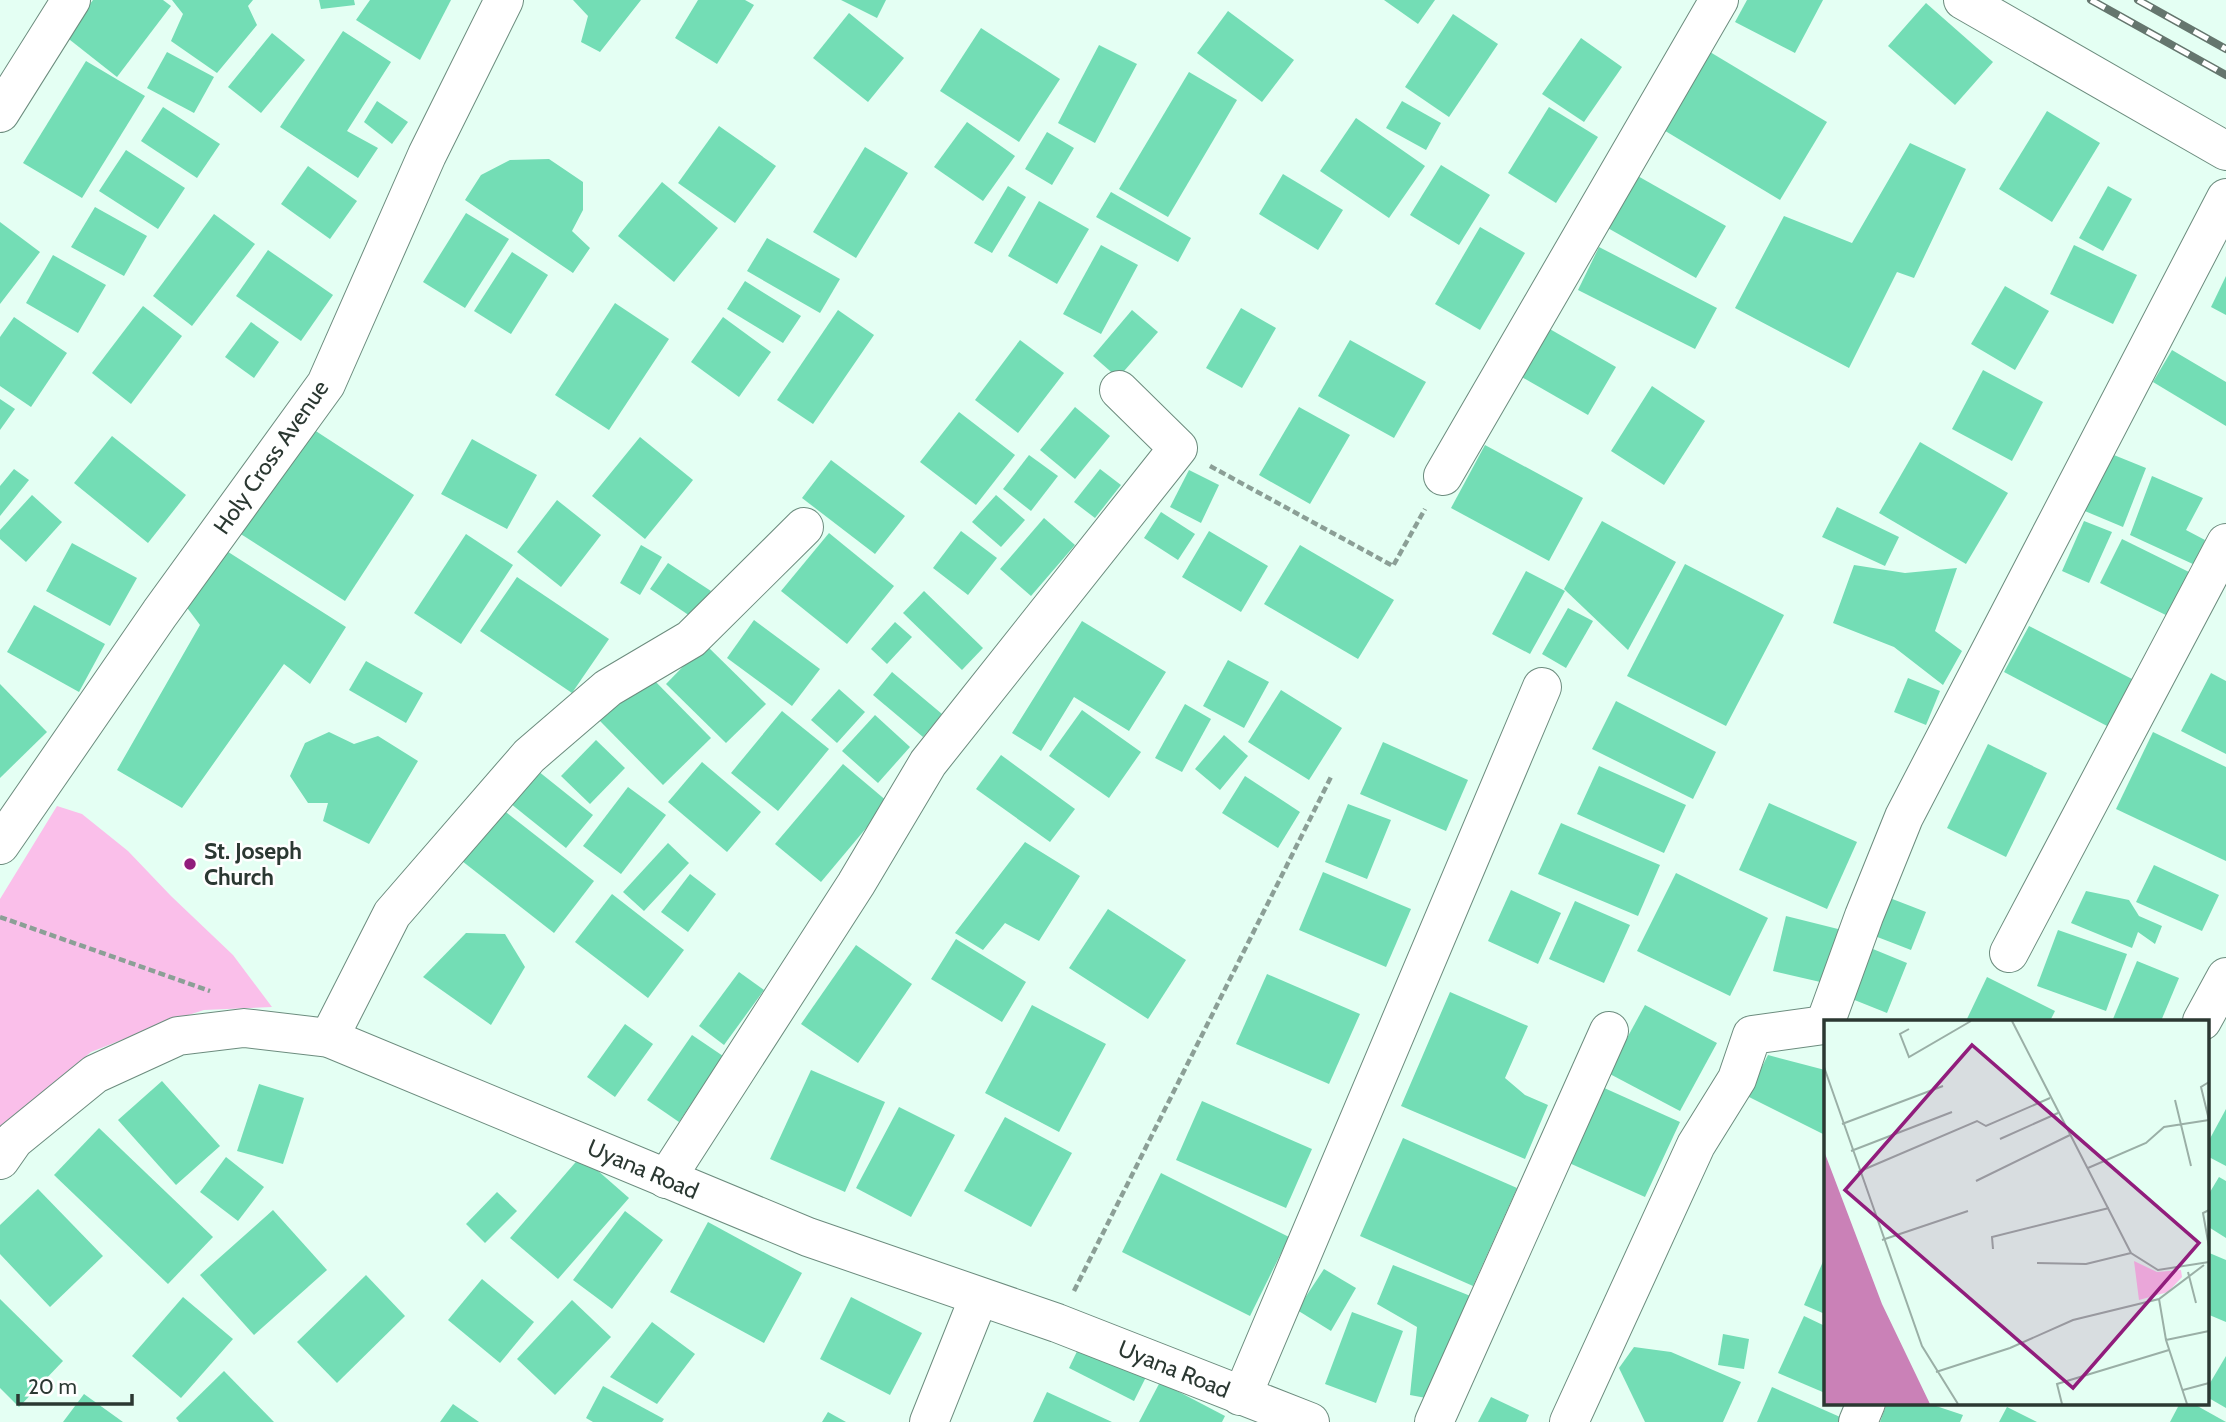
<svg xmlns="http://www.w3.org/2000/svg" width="2226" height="1422" viewBox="0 0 2226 1422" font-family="Cabin,sans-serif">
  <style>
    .green { fill: #fabfea }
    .building { fill: #73ddb5 }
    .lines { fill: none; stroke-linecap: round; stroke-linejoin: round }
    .minor-casing { stroke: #6c8c7e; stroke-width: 40 }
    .path { stroke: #8b9f96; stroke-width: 4.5; stroke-dasharray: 7 3.5; stroke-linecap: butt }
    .minor { stroke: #fff; stroke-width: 38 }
    .rail-casing { stroke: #65766e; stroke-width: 8 }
    .rail { stroke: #fff; stroke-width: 5; stroke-dasharray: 16; stroke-linecap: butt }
    .poi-dot { fill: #911d7c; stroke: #fff; stroke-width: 2.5 }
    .labels { text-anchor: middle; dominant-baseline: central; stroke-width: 5; stroke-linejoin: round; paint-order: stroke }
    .street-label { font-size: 23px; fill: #2b3832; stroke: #fff }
    .poi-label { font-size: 23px; font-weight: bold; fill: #2b3832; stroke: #fff; text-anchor: start }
    .inset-road { fill: none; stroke: #9aafa6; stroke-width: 2 }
    .view { fill: #911d7c; fill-opacity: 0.15; stroke: #911d7c; stroke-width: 3.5 }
    .inset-edge { fill: none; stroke: #2b3832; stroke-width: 3.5 }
  </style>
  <rect width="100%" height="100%" fill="#e4fff3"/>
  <polygon class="green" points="57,806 82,814 128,851 171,896 233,955 272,1007 204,1010 167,1022 91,1052 47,1088 0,1133 0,899"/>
  <g class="building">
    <polygon points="93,0 163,0 171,6 117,77 65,36"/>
    <polygon points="172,0 253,0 248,6 257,25 217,73 171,41 183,14"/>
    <polygon points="319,0 354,0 355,5 321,9"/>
    <polygon points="370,0 451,0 420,60 356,20"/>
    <polygon points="573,0 641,0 600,52 581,42 588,16"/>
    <polygon points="698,0 745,0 754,5 717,64 675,38"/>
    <polygon points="841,0 886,0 877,18"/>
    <polygon points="1384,0 1435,0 1418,24"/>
    <polygon points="1747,0 1823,0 1795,53 1735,22"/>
    <polygon points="1926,3 1993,62 1955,105 1888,46"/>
    <polygon points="1228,11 1294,60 1262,102 1197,53"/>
    <polygon points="849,13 904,58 868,102 813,58"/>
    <polygon points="1453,14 1498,44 1449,117 1405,87"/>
    <polygon points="981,28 1060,79 1019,142 940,91"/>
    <polygon points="343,31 391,62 347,131 378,148 358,178 280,127"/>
    <polygon points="272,33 305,60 261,113 228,87"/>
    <polygon points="1581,38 1622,67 1584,122 1542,94"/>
    <polygon points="1099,45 1137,64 1095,143 1058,123"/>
    <polygon points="167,52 214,77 194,113 147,88"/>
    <polygon points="1710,52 1827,122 1780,200 1662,129"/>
    <polygon points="86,61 145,96 82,198 23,163"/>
    <polygon points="1189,72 1237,100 1168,217 1119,189"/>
    <polygon points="377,101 408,122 392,144 364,122"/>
    <polygon points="1402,101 1441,123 1426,150 1386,128"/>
    <polygon points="163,107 220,144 197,178 141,141"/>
    <polygon points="1549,107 1598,137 1556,203 1508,173"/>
    <polygon points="2047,111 2100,143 2052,222 1999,189"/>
    <polygon points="1356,118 1425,166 1389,218 1320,171"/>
    <polygon points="967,122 1015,156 983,201 934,167"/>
    <polygon points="719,126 776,166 735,223 678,183"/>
    <polygon points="1047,132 1074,148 1052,185 1025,169"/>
    <polygon points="1910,143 1966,169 1914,278 1897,272 1849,368 1735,308 1784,216 1852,243"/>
    <polygon points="865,147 908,173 856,258 813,232"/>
    <polygon points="126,150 185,188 158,229 99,191"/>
    <polygon points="549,159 583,182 583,210 572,231 590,248 573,273 465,200 481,175 510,160"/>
    <polygon points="1441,165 1490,195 1459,245 1410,215"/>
    <polygon points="308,166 357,201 330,239 281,204"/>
    <polygon points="1283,174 1343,210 1318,250 1259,214"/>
    <polygon points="1636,175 1726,226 1696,278 1606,227"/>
    <polygon points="662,182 718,228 674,282 618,236"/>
    <polygon points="1008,186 1026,197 992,253 974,243"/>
    <polygon points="2108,186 2132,199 2103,251 2079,238"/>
    <polygon points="1111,192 1191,238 1178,262 1096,217"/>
    <polygon points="1039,201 1089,229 1057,284 1008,256"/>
    <polygon points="95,207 147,236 124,276 71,247"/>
    <polygon points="466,213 509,239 465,308 423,282"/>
    <polygon points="214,214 255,244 192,326 153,296"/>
    <polygon points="0,222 40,252 0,304"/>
    <polygon points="1480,227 1525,253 1480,330 1435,304"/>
    <polygon points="767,238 840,279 820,313 747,271"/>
    <polygon points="1101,245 1138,265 1101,334 1063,314"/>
    <polygon points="2074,245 2137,275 2113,324 2050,294"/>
    <polygon points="1599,247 1717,308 1695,349 1578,290"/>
    <polygon points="268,250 333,295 301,341 236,296"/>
    <polygon points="512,252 548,275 511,334 474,311"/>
    <polygon points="53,255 106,285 78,333 26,303"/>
    <polygon points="2226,276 2226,315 2211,307"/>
    <polygon points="745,281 801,316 783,343 727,309"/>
    <polygon points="2005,286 2049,311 2015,370 1971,344"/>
    <polygon points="615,303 669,339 609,430 555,395"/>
    <polygon points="143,306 182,336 131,404 92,373"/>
    <polygon points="1241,308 1276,328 1242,388 1206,368"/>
    <polygon points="838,310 874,335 813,424 777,400"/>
    <polygon points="1132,310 1158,332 1118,378 1093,356"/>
    <polygon points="14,317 67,353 31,407 0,386 0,337"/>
    <polygon points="723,317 771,352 739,397 691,362"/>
    <polygon points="251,322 279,342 254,378 225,357"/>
    <polygon points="1548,328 1616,367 1588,415 1520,376"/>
    <polygon points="1020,340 1064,373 1018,433 975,400"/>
    <polygon points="1350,340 1426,382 1394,438 1318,396"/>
    <polygon points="2172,350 2226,382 2226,426 2153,382"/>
    <polygon points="1983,370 2043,402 2012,461 1952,429"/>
    <polygon points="1652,386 1705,421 1664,485 1611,451"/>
    <polygon points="0,399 15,409 0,430"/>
    <polygon points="1075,407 1110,436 1075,479 1040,450"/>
    <polygon points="1299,407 1350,435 1310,504 1259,475"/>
    <polygon points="959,412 1015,455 976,505 920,462"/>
    <polygon points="305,424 414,495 345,601 236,531"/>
    <polygon points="112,436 186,495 148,543 74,483"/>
    <polygon points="640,437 693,480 645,539 592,496"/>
    <polygon points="472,439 537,475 507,529 441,494"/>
    <polygon points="1920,442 2008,493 1966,564 1879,513"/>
    <polygon points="1485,445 1583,498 1549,561 1451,508"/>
    <polygon points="2104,451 2146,468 2123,527 2080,509"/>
    <polygon points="1029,455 1058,476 1031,511 1003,489"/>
    <polygon points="831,460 905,516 875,554 802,498"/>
    <polygon points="14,469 29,480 0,516 0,486"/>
    <polygon points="1100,469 1121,485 1095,518 1074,502"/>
    <polygon points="1189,470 1219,485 1201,523 1170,507"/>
    <polygon points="2152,476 2203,498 2186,530 2205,540 2195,565 2130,535"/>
    <polygon points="32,495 62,522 26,562 0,539 0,530"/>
    <polygon points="996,495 1025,520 1001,547 972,522"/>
    <polygon points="557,500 601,535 561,587 517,552"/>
    <polygon points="1837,507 1899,537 1885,566 1822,537"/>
    <polygon points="1161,512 1195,534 1178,560 1144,538"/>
    <polygon points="1044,518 1075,545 1031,596 1000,569"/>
    <polygon points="1602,521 1676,562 1628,650 1564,589"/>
    <polygon points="2084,521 2112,532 2089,583 2062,571"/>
    <polygon points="961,531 997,558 968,595 933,568"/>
    <polygon points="1209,531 1268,566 1241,612 1182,577"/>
    <polygon points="829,533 894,586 847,644 781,591"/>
    <polygon points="466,534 513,565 461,644 414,613"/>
    <polygon points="2122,539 2193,574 2172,618 2100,583"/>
    <polygon points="72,543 137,578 110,626 46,591"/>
    <polygon points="641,545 662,557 640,595 620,583"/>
    <polygon points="1300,545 1394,600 1358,659 1264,604"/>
    <polygon points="222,548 346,627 310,684 284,664 182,808 117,770 200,625 185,605"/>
    <polygon points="668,563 711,591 693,618 650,589"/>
    <polygon points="1685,564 1784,615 1726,726 1627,676"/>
    <polygon points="1854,565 1905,573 1957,568 1935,631 1962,651 1943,685 1894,647 1833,623"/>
    <polygon points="1526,571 1565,591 1530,654 1492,634"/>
    <polygon points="517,577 609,639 572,693 480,631"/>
    <polygon points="924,591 983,648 962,670 903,613"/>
    <polygon points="34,605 105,644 79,692 7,652"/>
    <polygon points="1568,608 1593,621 1566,668 1542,654"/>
    <polygon points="754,620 820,669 792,706 727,658"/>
    <polygon points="1082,621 1166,672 1129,731 1074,697 1041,751 1012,733"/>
    <polygon points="895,622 912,637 887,664 871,649"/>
    <polygon points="2029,626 2134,680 2109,727 2004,672"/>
    <polygon points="705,644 766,704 726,743 666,684"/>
    <polygon points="1228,660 1269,682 1244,728 1203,706"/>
    <polygon points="366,661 423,693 406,723 349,690"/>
    <polygon points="892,672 942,714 923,737 873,695"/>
    <polygon points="2211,673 2226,681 2226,754 2181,731"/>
    <polygon points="648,674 711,738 663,785 600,721"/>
    <polygon points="1908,678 1940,691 1926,725 1894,712"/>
    <polygon points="0,684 47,732 0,778"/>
    <polygon points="839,689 865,712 837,743 811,720"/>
    <polygon points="1281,690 1342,728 1309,780 1248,742"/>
    <polygon points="1616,701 1716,752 1693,799 1592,749"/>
    <polygon points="1185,704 1211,719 1182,772 1155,758"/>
    <polygon points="1082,710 1141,752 1109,798 1049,756"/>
    <polygon points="782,711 829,749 778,811 731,773"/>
    <polygon points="875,715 910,747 878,783 842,751"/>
    <polygon points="329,732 354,744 378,736 418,761 369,844 323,821 328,803 308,803 290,776 305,743"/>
    <polygon points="2153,732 2226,767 2226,861 2116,809"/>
    <polygon points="1224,735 1248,756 1220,790 1195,769"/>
    <polygon points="596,740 625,768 590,804 561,776"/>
    <polygon points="1383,742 1468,780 1446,831 1360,794"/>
    <polygon points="1988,744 2047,773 2006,857 1947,828"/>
    <polygon points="1001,755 1075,809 1050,842 976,789"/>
    <polygon points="702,762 761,812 727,852 668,802"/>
    <polygon points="843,764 888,802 821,882 775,844"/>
    <polygon points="1599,766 1686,805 1664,853 1577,814"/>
    <polygon points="533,767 593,815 566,848 506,800"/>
    <polygon points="1245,776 1300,812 1278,848 1222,813"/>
    <polygon points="628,787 666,815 621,874 583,846"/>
    <polygon points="1769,803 1857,842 1827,909 1739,870"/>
    <polygon points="1348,804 1391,820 1367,879 1325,862"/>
    <polygon points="502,809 594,881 554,933 462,861"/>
    <polygon points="1561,823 1660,865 1638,916 1538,874"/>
    <polygon points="1025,842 1080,876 1039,941 1005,923 983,950 955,933"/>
    <polygon points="668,843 689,863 644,911 623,892"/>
    <polygon points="2154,865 2219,895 2202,931 2136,902"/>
    <polygon points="1323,872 1411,909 1386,967 1299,930"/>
    <polygon points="1676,873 1768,918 1730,996 1637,951"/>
    <polygon points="690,874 716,894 688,932 661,912"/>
    <polygon points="1511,890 1561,913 1538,964 1488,941"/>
    <polygon points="2086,891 2129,900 2139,916 2162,926 2155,944 2138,932 2132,948 2071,923"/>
    <polygon points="612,894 684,950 648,998 575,942"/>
    <polygon points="1882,895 1926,912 1911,950 1867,933"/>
    <polygon points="1575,901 1630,925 1604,983 1549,959"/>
    <polygon points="1108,909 1186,960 1148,1019 1069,968"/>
    <polygon points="1786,916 1842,930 1829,984 1773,971"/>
    <polygon points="2058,930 2127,954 2106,1011 2037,986"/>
    <polygon points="466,933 505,934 525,967 491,1025 423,977"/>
    <polygon points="956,939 1026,982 1002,1022 931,979"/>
    <polygon points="856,945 912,984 858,1063 801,1024"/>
    <polygon points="1868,947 1907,963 1887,1013 1847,997"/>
    <polygon points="2137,961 2179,978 2161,1021 2120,1021 2113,1019"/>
    <polygon points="739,972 764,990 724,1045 699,1026"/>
    <polygon points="1267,974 1360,1014 1329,1084 1236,1044"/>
    <polygon points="1987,977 2055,1011 2050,1021 1966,1021"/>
    <polygon points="1450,992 1528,1026 1505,1078 1525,1095 1548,1105 1525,1159 1401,1106"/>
    <polygon points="1032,1005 1106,1044 1059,1132 985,1093"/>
    <polygon points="1645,1005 1717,1043 1680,1111 1608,1073"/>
    <polygon points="625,1024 653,1044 615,1097 587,1077"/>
    <polygon points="692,1035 723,1056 679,1122 647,1100"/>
    <polygon points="1768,1055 1825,1070 1825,1135 1747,1096"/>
    <polygon points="811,1070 885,1102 845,1192 770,1159"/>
    <polygon points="162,1081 220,1146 176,1185 118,1120"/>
    <polygon points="259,1084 304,1098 283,1164 237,1151"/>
    <polygon points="1602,1087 1680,1122 1645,1197 1567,1162"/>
    <polygon points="1202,1101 1312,1149 1286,1208 1176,1160"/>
    <polygon points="899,1107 955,1135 911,1217 856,1188"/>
    <polygon points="2226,1109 2226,1166 2207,1156 2207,1144"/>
    <polygon points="1005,1117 1072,1153 1031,1227 964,1191"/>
    <polygon points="99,1128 213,1237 168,1284 54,1175"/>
    <polygon points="1403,1138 1517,1188 1473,1286 1360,1236"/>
    <polygon points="581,1156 629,1198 558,1279 510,1238"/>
    <polygon points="226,1157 264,1187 238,1221 200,1192"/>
    <polygon points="1161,1173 1289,1237 1250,1316 1122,1252"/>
    <polygon points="2219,1177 2226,1181 2226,1238 2207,1226 2207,1197"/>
    <polygon points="38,1189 103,1256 50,1307 0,1254 0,1225"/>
    <polygon points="497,1192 517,1211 485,1243 466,1224"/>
    <polygon points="273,1210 327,1270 254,1335 200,1275"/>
    <polygon points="625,1211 663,1240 612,1309 573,1280"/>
    <polygon points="708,1222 802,1273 764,1343 670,1292"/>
    <polygon points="2207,1252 2226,1260 2226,1322 2207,1314"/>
    <polygon points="1825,1257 1825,1314 1804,1305"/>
    <polygon points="1393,1265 1473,1297 1426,1398 1410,1395 1417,1327 1377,1304"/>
    <polygon points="1324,1269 1356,1288 1331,1331 1297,1310"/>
    <polygon points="366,1275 405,1316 337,1383 297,1342"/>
    <polygon points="482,1279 534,1322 500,1363 448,1320"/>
    <polygon points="183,1297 233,1339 181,1398 132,1356"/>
    <polygon points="851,1297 922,1333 890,1395 820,1359"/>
    <polygon points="0,1299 63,1361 19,1407 0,1388"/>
    <polygon points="572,1300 611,1337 555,1395 517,1359"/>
    <polygon points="1352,1312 1403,1331 1376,1403 1325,1384"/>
    <polygon points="1804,1316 1825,1326 1825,1393 1778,1373"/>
    <polygon points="652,1322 695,1354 657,1404 610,1377"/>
    <polygon points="1723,1334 1749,1339 1744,1369 1718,1365"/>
    <polygon points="1081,1343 1147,1375 1134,1401 1069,1368"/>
    <polygon points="1634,1347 1671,1352 1741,1382 1723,1422 1645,1422 1619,1368"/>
    <polygon points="2226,1356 2226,1408 2207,1397 2207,1388"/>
    <polygon points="224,1371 274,1422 179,1422 176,1418"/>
    <polygon points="1160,1382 1225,1416 1222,1422 1139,1422"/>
    <polygon points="603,1386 664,1419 662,1422 593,1422 586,1418"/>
    <polygon points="1772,1387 1847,1420 1846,1422 1757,1422"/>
    <polygon points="1047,1392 1112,1422 1033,1422"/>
    <polygon points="84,1394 123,1422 63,1422"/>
    <polygon points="1491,1397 1529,1415 1526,1422 1478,1422"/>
    <polygon points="1887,1403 1927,1403 1963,1415 1960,1422 1880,1422"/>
    <polygon points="2180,1403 2192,1403 2226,1422 2170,1422"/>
    <polygon points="453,1404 479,1422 440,1422"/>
    <polygon points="2007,1407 2037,1422 1999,1422"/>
    <polygon points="828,1412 846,1422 822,1422"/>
  </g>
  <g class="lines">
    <g class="minor-casing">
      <g id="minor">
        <polyline points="1963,0 2226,151"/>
        <polyline points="0,113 71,0"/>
        <polyline points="1443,476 1719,0"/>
        <polyline points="0,845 160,613 326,384 427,155 504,0"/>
        <polyline points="2009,953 2226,543"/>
        <polyline points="1826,1021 1864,916 1904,817 2226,198"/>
        <polyline points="2202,1021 2226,977"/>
        <polyline points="329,1038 392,914 529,756 608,688 691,639 804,527"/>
        <polyline points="0,1160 14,1140 95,1074 178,1036 244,1028 329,1038 808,1237 1057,1323 1310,1422"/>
        <polyline points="666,1179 856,884 928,763 1178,448 1119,390"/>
        <polyline points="1240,1396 1246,1387 1542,687"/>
        <polyline points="929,1422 979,1297"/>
        <polyline points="1434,1422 1609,1031"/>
        <polyline points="1569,1422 1696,1145 1737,1079 1752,1035 1824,1025 1825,1023"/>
        <polyline points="1858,1422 1866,1403"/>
      </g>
    </g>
    <g class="path">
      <polyline points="1210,466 1393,566 1425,509"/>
      <polyline points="0,917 210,991"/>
      <polyline points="1074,1291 1332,775"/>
    </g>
    <use href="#minor" class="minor"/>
    <g class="rail-casing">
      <g id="rail">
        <polyline points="2091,0 2226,75"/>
        <polyline points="2138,0 2226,49"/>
      </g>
    </g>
    <use href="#rail" class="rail"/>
  </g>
  <circle class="poi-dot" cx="190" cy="864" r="7"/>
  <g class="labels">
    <g class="street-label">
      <text transform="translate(271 457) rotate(-55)">Holy Cross Avenue</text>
      <text transform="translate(643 1169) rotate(23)">Uyana Road</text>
      <text transform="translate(1174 1369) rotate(22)">Uyana Road</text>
    </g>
    <g class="poi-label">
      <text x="204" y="851">St. Joseph<tspan x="204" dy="26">Church</tspan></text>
    </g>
  </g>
  <g transform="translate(1824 1020)">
    <rect width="385" height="385" fill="#e4fff3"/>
    <path d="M 310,241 L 333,252 L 357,250 L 358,257 L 344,272 L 315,280 Z" fill="#fabfea"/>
    <path d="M 0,131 L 58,284 L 106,384 L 0,384 Z" fill="#ca81b7"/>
    <path class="inset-road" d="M 188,1 L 307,233 L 334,250 L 385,242M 85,9 L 76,14 L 85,37 L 147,1M 0,47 L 98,326 L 134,384M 351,80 L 367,146M 385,100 L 377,67 L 385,62M 18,104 L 119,66M 176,119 L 234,93M 27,131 L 128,92M 264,148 L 322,123 L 340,107 L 385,100M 34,152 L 153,101 L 162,106 L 226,78M 152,161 L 246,115M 385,190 L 379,193 L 385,227M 58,220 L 144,191M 169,229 L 168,217 L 285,188M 213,243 L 262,244 L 307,233M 364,252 L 372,283M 335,279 L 342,320 L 363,384M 342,320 L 385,311M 112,352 L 186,328 L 249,300 L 335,279 L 380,245M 359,370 L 385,363M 238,384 L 233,364 L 345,330"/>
    <path class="view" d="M 148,25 L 375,223 L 249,368 L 21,170 Z"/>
    <rect width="385" height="385" class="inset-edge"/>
  </g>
  <path d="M18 1394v10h114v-10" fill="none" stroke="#2b3832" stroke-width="3.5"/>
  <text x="28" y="1394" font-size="21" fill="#2b3832" stroke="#ffffff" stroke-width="5" paint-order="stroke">20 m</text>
</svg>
